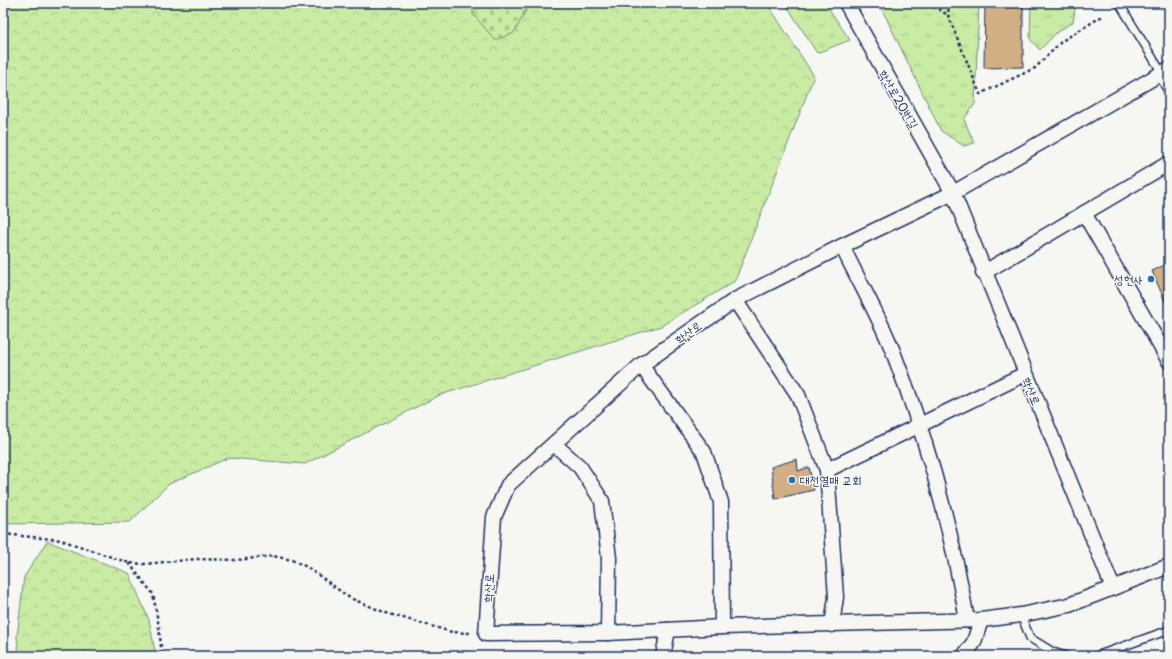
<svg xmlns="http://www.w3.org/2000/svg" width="1172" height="659" viewBox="0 0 1172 659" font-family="'Playpen Sans','Poor Story',sans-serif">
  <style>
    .forest { fill: url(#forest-crowns); stroke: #728d81 }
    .cemetery { fill: url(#cemetery-stones); stroke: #728d81 }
    .park { fill: url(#park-tufts); stroke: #728d81 }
    .building { fill: #d1ae84; stroke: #1b2f5e }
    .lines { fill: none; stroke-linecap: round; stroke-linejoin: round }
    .lane-casing { stroke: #1b2f5e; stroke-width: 10 }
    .street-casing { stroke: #1b2f5e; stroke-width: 17 }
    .path { stroke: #1b2f5e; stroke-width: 2.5; stroke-dasharray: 3 3; stroke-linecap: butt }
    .lane { stroke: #f6f6f2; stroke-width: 7 }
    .street { stroke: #f6f6f2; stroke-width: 14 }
    .poi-dot { fill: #1f6fb2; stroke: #f6f6f2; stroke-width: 1.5 }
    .labels { text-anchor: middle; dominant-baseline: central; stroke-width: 3; stroke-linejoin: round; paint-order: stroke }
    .street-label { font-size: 12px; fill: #1b2f5e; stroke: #f6f6f2 }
    .poi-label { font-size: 12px; fill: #1b2f5e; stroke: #f6f6f2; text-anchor: end }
  </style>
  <defs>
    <pattern id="forest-crowns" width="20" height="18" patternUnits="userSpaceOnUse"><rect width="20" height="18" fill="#c9eba4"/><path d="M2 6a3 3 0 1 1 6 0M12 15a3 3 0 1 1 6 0" fill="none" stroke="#acca90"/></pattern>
    <pattern id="cemetery-stones" width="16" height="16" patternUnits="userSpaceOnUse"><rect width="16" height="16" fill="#c9eba4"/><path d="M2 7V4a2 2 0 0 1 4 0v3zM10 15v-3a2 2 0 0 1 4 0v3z" fill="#acca90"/></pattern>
    <pattern id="park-tufts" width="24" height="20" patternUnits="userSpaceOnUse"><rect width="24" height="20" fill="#c9eba4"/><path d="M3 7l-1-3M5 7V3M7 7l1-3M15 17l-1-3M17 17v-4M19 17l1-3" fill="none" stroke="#acca90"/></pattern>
  </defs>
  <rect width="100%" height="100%" fill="#f6f6f2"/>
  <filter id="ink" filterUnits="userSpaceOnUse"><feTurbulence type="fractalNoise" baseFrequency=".025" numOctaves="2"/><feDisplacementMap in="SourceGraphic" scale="8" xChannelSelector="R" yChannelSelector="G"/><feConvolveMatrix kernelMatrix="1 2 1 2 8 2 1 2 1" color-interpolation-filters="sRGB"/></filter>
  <g filter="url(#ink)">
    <g class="forest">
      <polygon points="3,3 767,3 814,76 735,281 661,326 440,395 305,464 228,458 169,484 130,522 3,524"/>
      <polygon points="47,541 129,573 149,620 156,656 19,656 17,637 24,577"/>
    </g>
    <polygon class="cemetery" points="473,3 530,3 514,33 495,40 473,14"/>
    <g class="park">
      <polygon points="785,3 825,3 850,40 817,53"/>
      <polygon points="879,3 979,3 975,104 964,119 974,143 964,146 941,131"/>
      <polygon points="1031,3 1076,3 1073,22 1057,32 1040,50 1030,39"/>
    </g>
    <g class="building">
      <polygon points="985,3 1023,3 1023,67 984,68"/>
      <polygon points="1169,263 1169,305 1167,306 1152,271"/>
      <polygon points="797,459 798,471 809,467 814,490 775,499 771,467"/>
    </g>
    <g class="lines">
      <g class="lane-casing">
        <g id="lane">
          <polyline points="1119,3 1162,73"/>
          <polyline points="1021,615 1030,638 1053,652 1066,656"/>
          <polyline points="1096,656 1169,630"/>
        </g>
      </g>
      <g class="street-casing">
        <g id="street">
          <polyline points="846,3 953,193 1113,588"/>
          <polyline points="1169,69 953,193 842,246 735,300 641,365 508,485 494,517 486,634 608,633 722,627 981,620 1021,615 1069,605 1169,566"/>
          <polyline points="1162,73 1169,86"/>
          <polyline points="1084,213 1169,361"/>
          <path d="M 842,246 C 858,280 878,314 892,349 C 927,438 951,526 967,620"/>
          <polyline points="983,273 1169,163"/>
          <polyline points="735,300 798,395 827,470 836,597 832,625"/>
          <polyline points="641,365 704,452 721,502 722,627"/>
          <polyline points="554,444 580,467 602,501 609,558 608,633"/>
          <polyline points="827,470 1025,374"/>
          <polyline points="663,656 668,630"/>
          <polyline points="964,656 974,642 981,620"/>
        </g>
      </g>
      <g class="path">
        <polyline points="928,3 948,15"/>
        <polyline points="949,3 948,15 980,94 1035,68 1062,41 1104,15"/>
        <polyline points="3,534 61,540 129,563 144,564 196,559 237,560 273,556 292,560 307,567 350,598 386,613 452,632 470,633"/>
        <polyline points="129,563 153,594 159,627 162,656"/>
      </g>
      <use href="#lane" class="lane"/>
      <use href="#street" class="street"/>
    </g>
  </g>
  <g class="poi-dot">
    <circle cx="1151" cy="279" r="4"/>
    <circle cx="792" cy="480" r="4"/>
  </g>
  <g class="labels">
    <g class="street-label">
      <text transform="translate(899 99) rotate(60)">학산로20번길</text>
      <text transform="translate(688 332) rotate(-35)">학산로</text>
      <text transform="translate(1032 391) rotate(68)">학산로</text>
      <text transform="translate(488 588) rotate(-87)">학산로</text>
    </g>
    <g class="poi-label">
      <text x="1143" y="279">성현사</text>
      <text x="800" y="480" text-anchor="start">대전열매 교회</text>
    </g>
  </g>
  <rect width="1172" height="659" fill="none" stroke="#f6f6f2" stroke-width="16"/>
  <rect x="8" y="8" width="1156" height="643" fill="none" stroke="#1b2f5e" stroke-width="1.5" filter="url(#ink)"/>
</svg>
